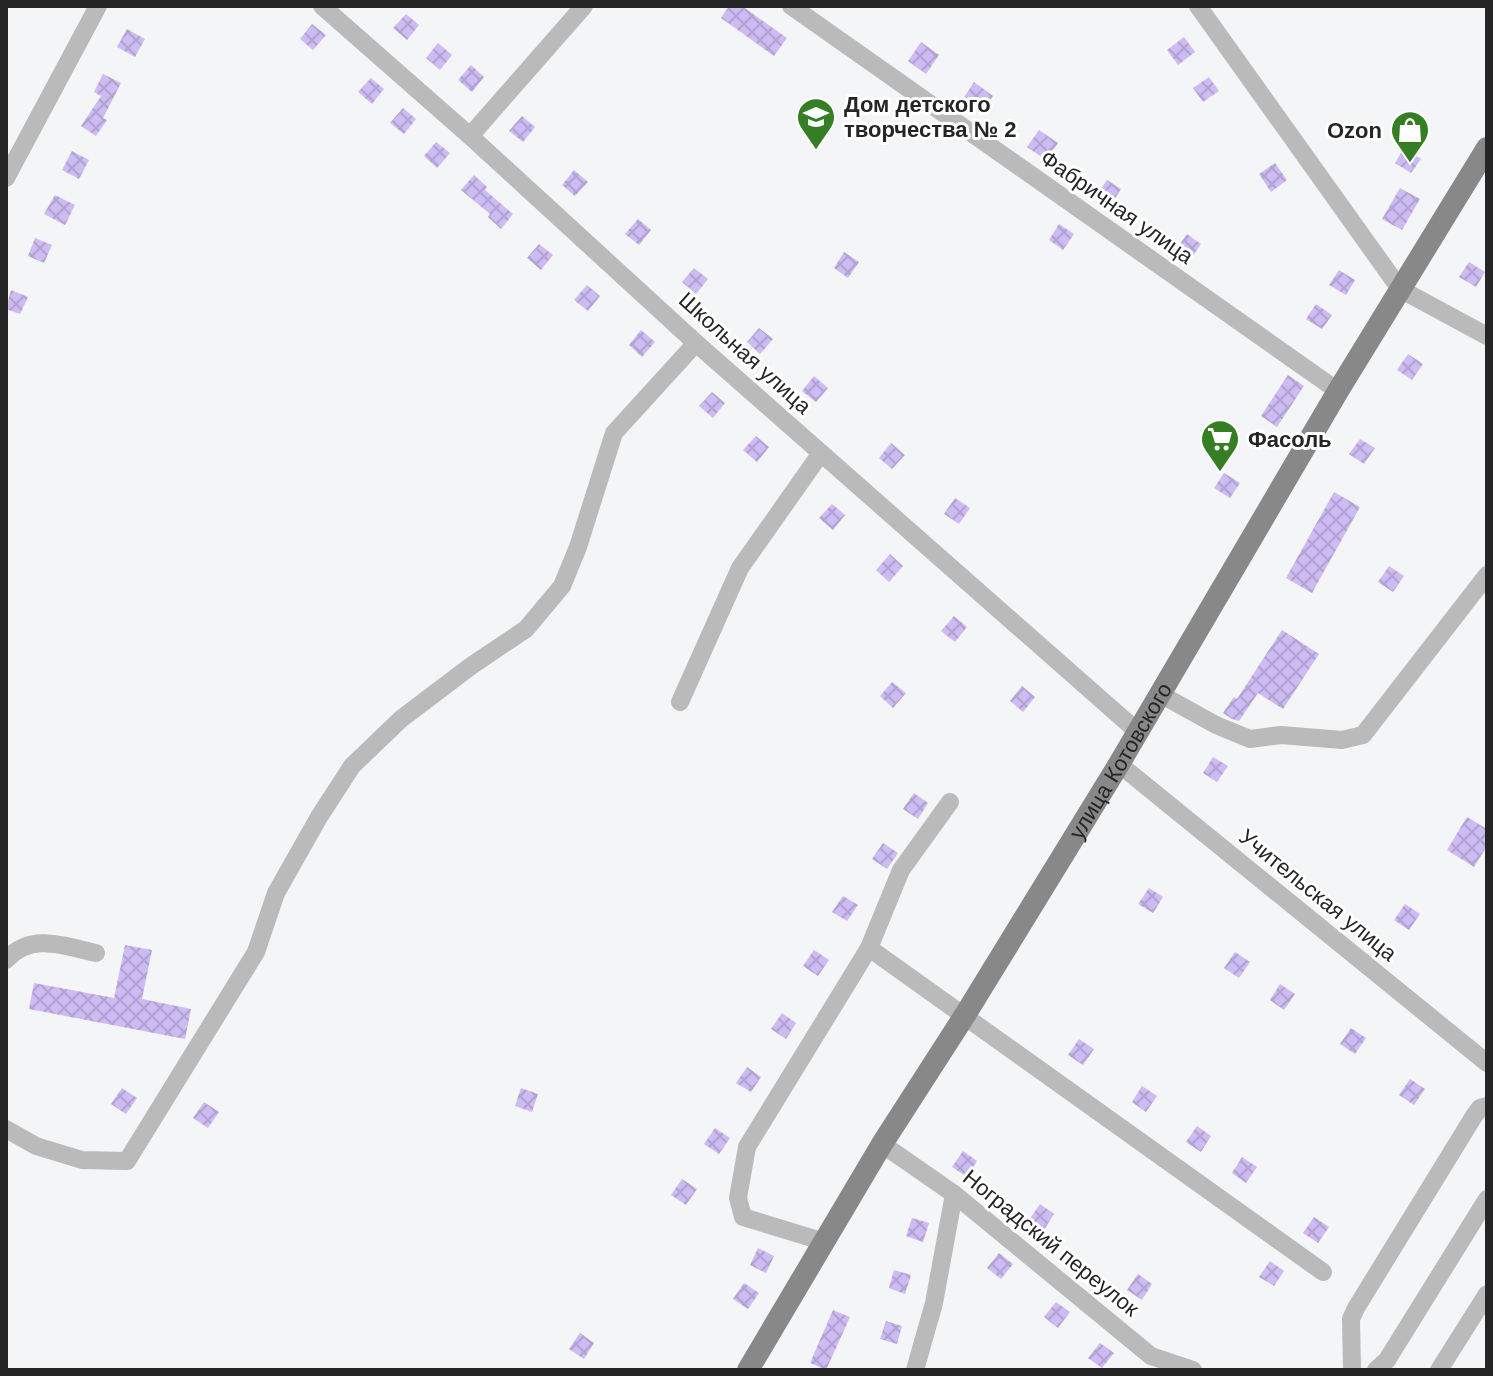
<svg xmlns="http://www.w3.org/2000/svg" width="1493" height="1376" viewBox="0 0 1493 1376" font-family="Helvetica,sans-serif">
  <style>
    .building { fill: url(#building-cross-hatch) }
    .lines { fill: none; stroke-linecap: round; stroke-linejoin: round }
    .minor { stroke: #bababa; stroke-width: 18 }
    .major { stroke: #898888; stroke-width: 22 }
    .labels { text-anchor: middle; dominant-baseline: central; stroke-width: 6; stroke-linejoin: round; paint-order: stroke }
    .poi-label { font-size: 22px; font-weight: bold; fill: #252526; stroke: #fff; text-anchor: start }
    .street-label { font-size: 22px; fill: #252526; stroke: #fff }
  </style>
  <defs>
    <pattern id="building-cross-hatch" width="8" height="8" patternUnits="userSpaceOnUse" patternTransform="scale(2)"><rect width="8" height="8" fill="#cebbf3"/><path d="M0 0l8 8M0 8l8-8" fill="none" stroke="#b1a1d0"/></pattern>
  </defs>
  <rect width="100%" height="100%" fill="#f4f5f6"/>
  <g class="building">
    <polygon points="729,6 742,6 787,38 774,56 721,18"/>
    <polygon points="406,14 419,25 407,40 393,28"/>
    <polygon points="312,24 326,35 313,50 300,39"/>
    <polygon points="127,29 145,39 135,57 117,47"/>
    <polygon points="1184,37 1195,52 1178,65 1167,50"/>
    <polygon points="921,42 939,55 926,74 908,61"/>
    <polygon points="438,43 452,55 440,70 426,58"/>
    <polygon points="471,65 484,77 472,92 458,80"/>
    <polygon points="103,74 121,83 103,118 107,120 96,136 81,126 101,96 94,92"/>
    <polygon points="1209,77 1219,91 1203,102 1193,88"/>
    <polygon points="371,78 384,89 372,104 358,92"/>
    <polygon points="974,82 993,96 982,112 963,99"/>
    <polygon points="403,108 416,119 404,134 390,123"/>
    <polygon points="522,116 535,127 523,142 509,131"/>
    <polygon points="1039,130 1058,143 1046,160 1027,147"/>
    <polygon points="436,142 450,153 437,168 424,156"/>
    <polygon points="1404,148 1421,159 1411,173 1395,163"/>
    <polygon points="72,151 89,160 79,179 62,170"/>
    <polygon points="1275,163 1287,180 1271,192 1259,174"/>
    <polygon points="574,170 588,182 575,196 562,185"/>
    <polygon points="474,175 487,187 485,190 513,214 501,229 488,217 490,214 461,190"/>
    <polygon points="1107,180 1121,189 1111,205 1096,196"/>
    <polygon points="1400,188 1420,199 1402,230 1382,219"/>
    <polygon points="55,195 75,205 65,225 44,214"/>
    <polygon points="638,219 651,230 639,245 625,234"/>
    <polygon points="1059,224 1074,234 1063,250 1049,240"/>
    <polygon points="1187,234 1201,244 1190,260 1176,250"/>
    <polygon points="35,238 52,245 44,263 28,256"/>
    <polygon points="539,244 553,255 541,270 527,258"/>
    <polygon points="844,252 859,262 848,278 834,268"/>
    <polygon points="1469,262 1485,272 1476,287 1459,277"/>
    <polygon points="694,268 708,279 696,294 682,282"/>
    <polygon points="1339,270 1355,280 1346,295 1329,285"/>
    <polygon points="587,285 600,296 588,311 574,300"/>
    <polygon points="11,290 28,297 20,314 6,309"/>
    <polygon points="1316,304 1332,315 1322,329 1306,319"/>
    <polygon points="759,328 773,339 760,354 747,342"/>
    <polygon points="641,330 655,342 642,357 629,345"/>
    <polygon points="1408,354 1423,364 1412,380 1397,370"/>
    <polygon points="1288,375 1304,386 1277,427 1261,416"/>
    <polygon points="814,376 828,388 816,402 802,391"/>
    <polygon points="712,392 725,403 713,418 699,406"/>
    <polygon points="756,436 769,447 757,462 743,450"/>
    <polygon points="1360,439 1375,448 1364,464 1349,454"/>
    <polygon points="891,443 905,455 892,469 879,458"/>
    <polygon points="1224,473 1240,483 1230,498 1214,488"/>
    <polygon points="1334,492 1360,507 1312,593 1286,578"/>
    <polygon points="955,498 970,508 959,524 944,514"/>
    <polygon points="832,504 845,515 833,530 819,518"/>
    <polygon points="890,554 903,566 889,582 876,570"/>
    <polygon points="1389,566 1404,576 1393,592 1378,582"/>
    <polygon points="954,616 967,627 955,642 941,631"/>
    <polygon points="1282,630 1319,654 1283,709 1258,693 1239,721 1232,719 1223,713 1234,697 1237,699"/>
    <polygon points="892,682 906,693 893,708 880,696"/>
    <polygon points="1022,686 1035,697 1023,712 1010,701"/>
    <polygon points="1213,757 1228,766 1217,782 1203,773"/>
    <polygon points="914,793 928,803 918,819 903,809"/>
    <polygon points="1467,817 1487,829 1487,846 1474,867 1447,850"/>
    <polygon points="883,843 898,853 887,869 872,859"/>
    <polygon points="1149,888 1163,897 1153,913 1138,904"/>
    <polygon points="843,896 858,905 847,921 832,912"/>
    <polygon points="1405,904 1420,914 1409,930 1394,920"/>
    <polygon points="125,945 152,950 142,999 191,1009 185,1039 29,1009 34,983 114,998"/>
    <polygon points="814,950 829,960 818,976 803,966"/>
    <polygon points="1235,952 1250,962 1239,978 1224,968"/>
    <polygon points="1280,984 1295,994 1284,1010 1270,1000"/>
    <polygon points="782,1013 796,1023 786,1039 771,1029"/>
    <polygon points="1351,1028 1366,1038 1355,1054 1340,1044"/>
    <polygon points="1079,1039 1094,1049 1083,1065 1068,1055"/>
    <polygon points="747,1067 761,1077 751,1092 736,1083"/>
    <polygon points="1410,1079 1425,1089 1414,1105 1399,1095"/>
    <polygon points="1142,1086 1157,1096 1146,1112 1132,1102"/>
    <polygon points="122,1088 137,1098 126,1114 111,1104"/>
    <polygon points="521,1088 538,1094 532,1112 515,1106"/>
    <polygon points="204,1102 219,1112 208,1128 193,1118"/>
    <polygon points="1197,1126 1211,1136 1201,1152 1186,1142"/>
    <polygon points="715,1128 730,1138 719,1154 704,1144"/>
    <polygon points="963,1151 977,1161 967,1177 952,1167"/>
    <polygon points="1242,1157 1257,1167 1246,1183 1232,1173"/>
    <polygon points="682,1179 697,1189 686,1205 671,1195"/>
    <polygon points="1040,1204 1054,1214 1044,1230 1029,1220"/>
    <polygon points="1314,1217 1329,1227 1318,1243 1303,1233"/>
    <polygon points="912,1218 929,1223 923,1242 906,1236"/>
    <polygon points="758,1248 774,1256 766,1273 750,1265"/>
    <polygon points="999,1253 1013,1264 1001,1279 987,1268"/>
    <polygon points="1270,1261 1284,1271 1274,1286 1259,1277"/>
    <polygon points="894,1270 911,1275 905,1294 889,1288"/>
    <polygon points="1138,1274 1152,1284 1142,1300 1127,1290"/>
    <polygon points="744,1283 759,1293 748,1309 733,1299"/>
    <polygon points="1056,1302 1070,1312 1058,1328 1044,1317"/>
    <polygon points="833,1310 850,1317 826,1370 810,1363"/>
    <polygon points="886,1321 902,1326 897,1344 880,1339"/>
    <polygon points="580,1333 594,1343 584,1359 569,1349"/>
    <polygon points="1100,1343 1114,1353 1102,1368 1088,1358"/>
  </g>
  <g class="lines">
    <g class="minor">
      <polyline points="322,6 470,136 696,343 1138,732"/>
      <polyline points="791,6 1338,391"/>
      <polyline points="1198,6 1400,289 1487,336"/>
      <polyline points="470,136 584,6"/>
      <polyline points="6,178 98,6"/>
      <polyline points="1160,694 1216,725 1250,739 1281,735 1342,740 1363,735 1487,575"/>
      <polyline points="680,702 740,568 821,453"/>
      <polyline points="1119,764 1487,1063"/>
      <polyline points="869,948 1323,1272"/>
      <path d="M 6,960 C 31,932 64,946 96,953"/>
      <polyline points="6,1129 36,1146 82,1160 127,1161 256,952 276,893 319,817 352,766 401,719 471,666 526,629 562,586 578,547 614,433 696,343"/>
      <polyline points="882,1144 954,1194 1151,1356 1193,1370"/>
      <polyline points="825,1242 743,1217 738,1198 747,1147 869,948 901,870 950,802"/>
      <polyline points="915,1370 934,1303 954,1194"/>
      <polyline points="1352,1370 1351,1319 1356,1308 1474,1116 1480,1108 1487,1106"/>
      <polyline points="1376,1370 1387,1360 1487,1199"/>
      <polyline points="1439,1370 1487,1294"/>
    </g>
    <path class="major" id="s1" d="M 748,1370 L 882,1144 L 965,1015 L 1119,764 L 1338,391 L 1487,148"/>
  </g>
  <defs>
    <g id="school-pin" transform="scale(2)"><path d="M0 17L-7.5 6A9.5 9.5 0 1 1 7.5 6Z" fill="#357e23" stroke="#fff"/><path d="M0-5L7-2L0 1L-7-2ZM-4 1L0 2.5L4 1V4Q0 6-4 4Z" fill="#fff"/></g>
    <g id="shop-pin" transform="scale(2)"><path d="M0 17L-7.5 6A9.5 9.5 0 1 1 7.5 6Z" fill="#357e23" stroke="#fff"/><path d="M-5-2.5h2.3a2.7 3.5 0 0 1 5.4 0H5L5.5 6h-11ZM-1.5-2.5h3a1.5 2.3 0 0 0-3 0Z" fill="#fff"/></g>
    <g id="supermarket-pin" transform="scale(2)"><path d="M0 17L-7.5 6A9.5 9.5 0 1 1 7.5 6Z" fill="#357e23" stroke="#fff"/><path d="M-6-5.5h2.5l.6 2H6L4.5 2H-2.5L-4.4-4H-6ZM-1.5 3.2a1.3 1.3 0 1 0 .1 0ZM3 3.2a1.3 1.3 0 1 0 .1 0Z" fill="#fff"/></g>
  </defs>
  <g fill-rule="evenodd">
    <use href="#school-pin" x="816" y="117"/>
    <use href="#shop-pin" x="1410" y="130"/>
    <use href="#supermarket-pin" x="1220" y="439"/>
  </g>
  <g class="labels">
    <g class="poi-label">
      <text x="844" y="104">Дом детского<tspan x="844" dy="25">творчества № 2</tspan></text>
      <text x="1382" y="130" text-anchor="end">Ozon</text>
      <text x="1248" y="439">Фасоль</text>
    </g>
    <g class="street-label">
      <text transform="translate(1117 207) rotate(35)">Фабричная улица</text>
      <text transform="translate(745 353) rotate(42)">Школьная улица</text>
      <text stroke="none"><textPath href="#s1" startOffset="714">улица Котовского</textPath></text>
      <text transform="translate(1318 895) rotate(39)">Учительская улица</text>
      <text transform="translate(1051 1243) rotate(39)">Ноградский переулок</text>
    </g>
  </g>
  <rect width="1493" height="1376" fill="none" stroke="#252526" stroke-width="16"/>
</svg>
